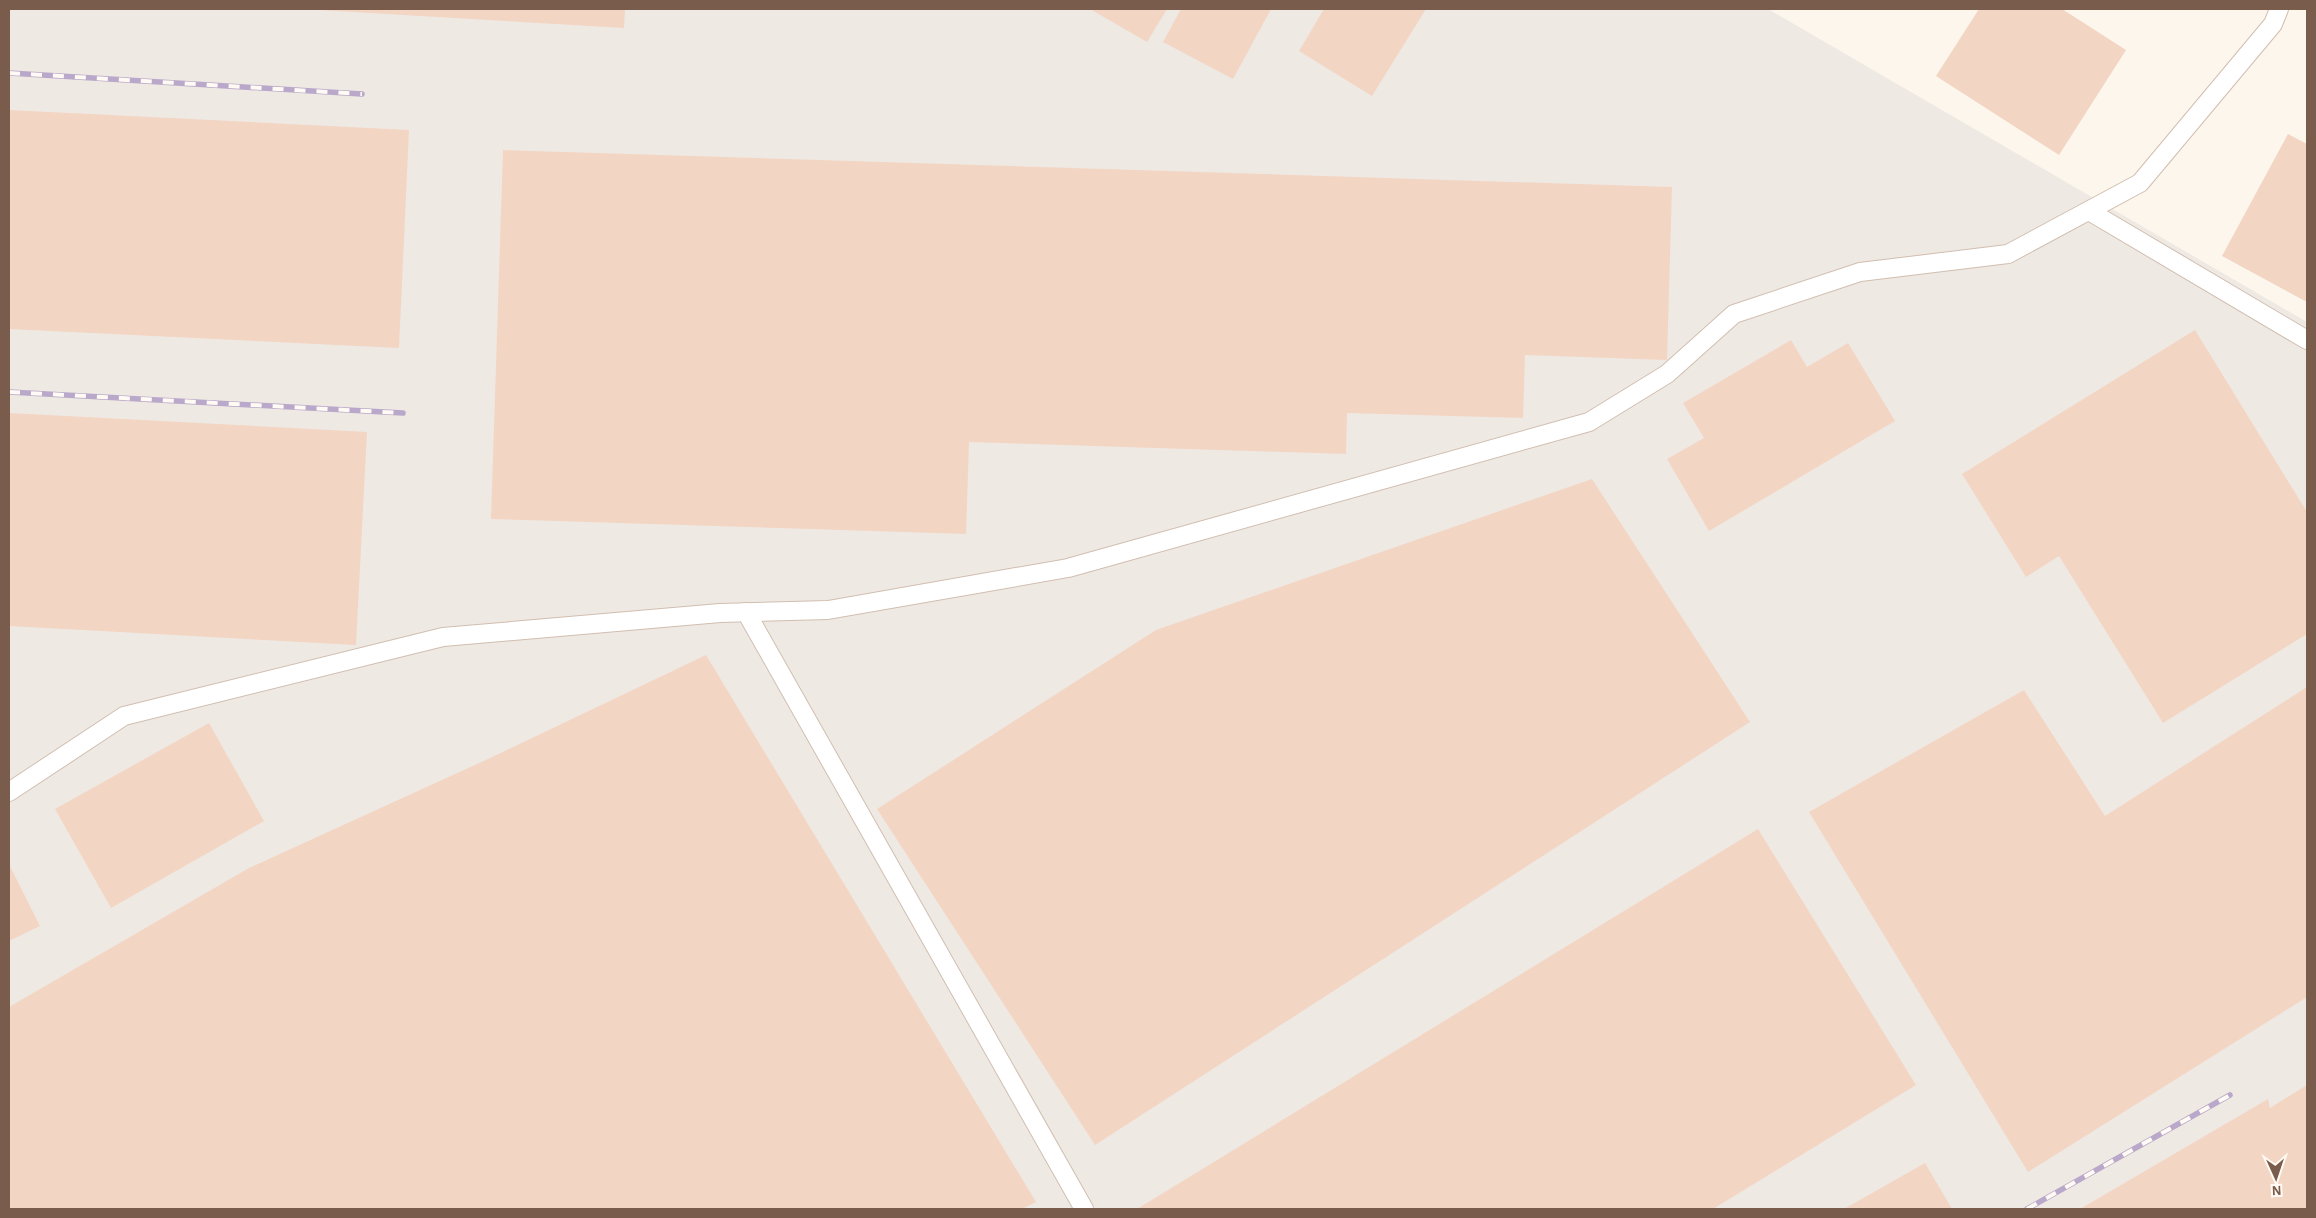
<svg xmlns="http://www.w3.org/2000/svg" width="2316" height="1218" viewBox="0 0 2316 1218" font-family="'Alegreya Sans',sans-serif">
  <style>
    .industrial { fill: #efe9e4 }
    .building { fill: #f3d5c3 }
    .lines { fill: none; stroke-linecap: round; stroke-linejoin: round }
    .service-casing { stroke: #d1beb0; stroke-width: 20 }
    .service { stroke: #fff; stroke-width: 18 }
    .rail-casing { stroke: #b9a8c9; stroke-width: 5.5 }
    .rail { stroke: #fffaf3; stroke-width: 4; stroke-dasharray: 11; stroke-linecap: butt }
  </style>
  <rect width="100%" height="100%" fill="#fdf6ec"/>
  <polygon class="industrial" points="9,9 1768,9 2307,322 2307,1209 9,1209"/>
  <g class="building">
    <polygon points="302,9 625,9 624,28"/>
    <polygon points="1090,9 1167,9 1147,42"/>
    <polygon points="1181,9 1271,9 1233,79 1163,42"/>
    <polygon points="1324,9 1426,9 1372,96 1299,51"/>
    <polygon points="1979,9 2062,9 2126,50 2059,155 1936,76"/>
    <polygon points="9,110 409,130 399,348 9,329"/>
    <polygon points="2288,134 2307,144 2307,302 2222,256"/>
    <polygon points="503,150 1672,187 1667,360 1525,355 1523,418 1347,413 1346,454 969,442 966,534 491,519"/>
    <polygon points="2195,330 2307,512 2307,634 2163,723 2059,556 2026,577 1962,474"/>
    <polygon points="1791,340 1807,367 1848,343 1895,421 1709,531 1667,459 1704,438 1683,403"/>
    <polygon points="9,413 367,432 356,645 9,626"/>
    <polygon points="1592,479 1750,722 1095,1145 877,809 1156,630"/>
    <polygon points="706,655 1036,1202 1022,1209 9,1209 9,1007 249,868 488,759"/>
    <polygon points="2307,687 2307,997 2028,1172 1809,812 2024,690 2105,816"/>
    <polygon points="209,723 264,821 111,908 55,809"/>
    <polygon points="1758,829 1916,1085 1713,1209 1137,1209"/>
    <polygon points="9,864 40,926 9,941"/>
    <polygon points="2307,1085 2307,1209 2080,1209 2268,1099 2270,1108"/>
    <polygon points="1925,1163 1952,1209 1844,1209"/>
  </g>
  <g class="lines">
    <g class="service-casing">
      <g id="service">
        <polyline points="2089,211 2307,340"/>
        <polyline points="746,612 1084,1209"/>
        <polyline points="9,792 124,716 443,637 720,613 828,610 1068,568 1589,422 1667,374 1734,314 1860,272 2008,254 2140,183 2273,24 2279,9"/>
      </g>
    </g>
    <use href="#service" class="service"/>
    <g class="rail-casing">
      <g id="rail">
        <polyline points="9,73 362,94"/>
        <polyline points="9,392 403,413"/>
        <polyline points="2027,1209 2230,1095"/>
      </g>
    </g>
    <use href="#rail" class="rail"/>
  </g>
  <rect width="2316" height="1218" fill="none" stroke="#7a5c4d" stroke-width="20"/>
  <g transform="translate(2276 1178) rotate(177)" stroke="#fffaf3" stroke-width="4" paint-order="stroke">
  <path d="M0-4L9 19L0 12L-9 19Z" fill="#7a5c4d"/>
  <text y="-8" font-size="14" font-weight="bold" text-anchor="middle" fill="#7a5c4d">N</text>
  </g>
</svg>
